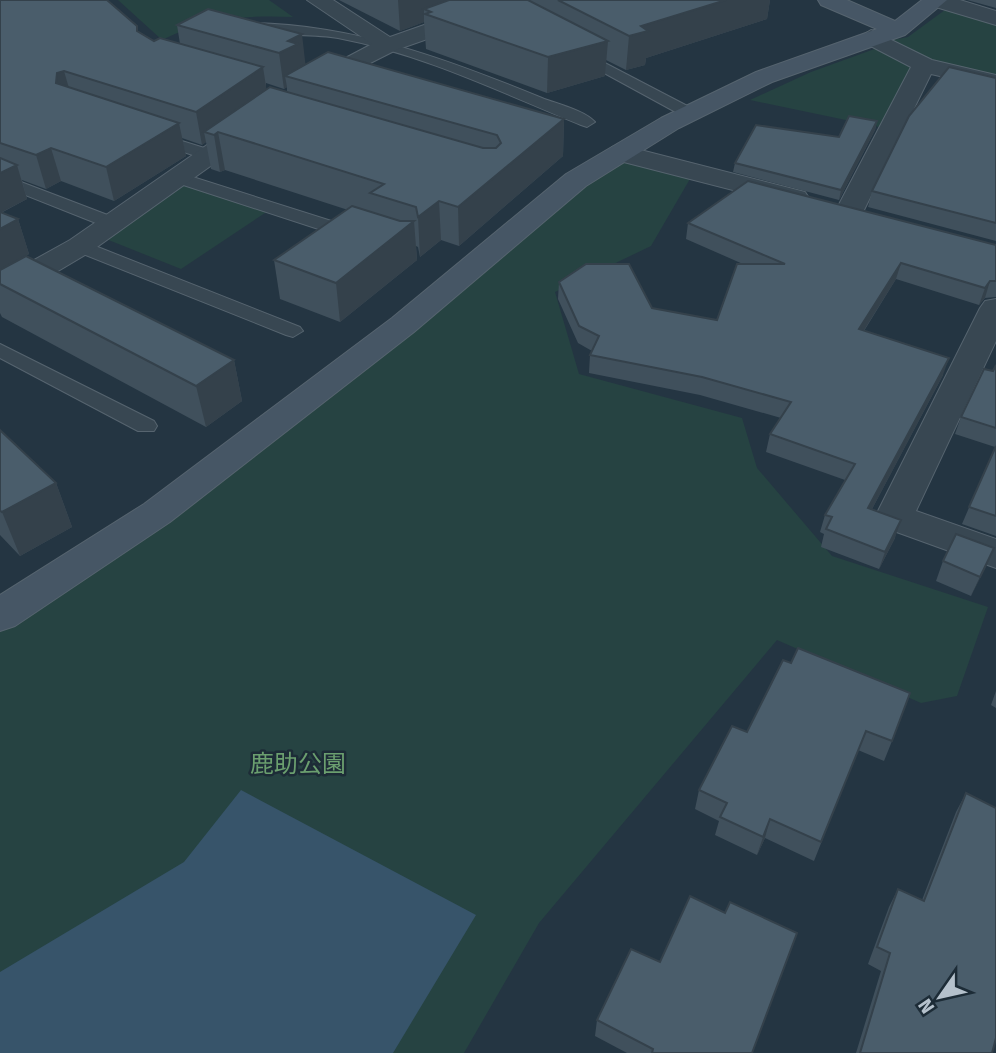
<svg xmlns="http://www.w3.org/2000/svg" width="996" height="1053" viewBox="0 0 996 1053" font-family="'Fira Sans','Noto Sans JP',sans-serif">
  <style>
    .green { fill: #264342 }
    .water { fill: #37546a }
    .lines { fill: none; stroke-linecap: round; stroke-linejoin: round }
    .lane-casing { stroke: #56646f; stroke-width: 2 }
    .street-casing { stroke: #56646f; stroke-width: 2 }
    .secondary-casing { stroke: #56646f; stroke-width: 2 }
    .lane { fill: #384752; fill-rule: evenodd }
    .street { fill: #384752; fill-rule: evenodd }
    .secondary { fill: #465665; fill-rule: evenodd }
    .wall { fill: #40505c; fill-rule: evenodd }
    .shaded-wall { fill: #34414b }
    .building { fill: #4a5d6b; stroke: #34414b; stroke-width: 2 }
    .labels { text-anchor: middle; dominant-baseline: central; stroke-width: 5; stroke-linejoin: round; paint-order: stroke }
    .near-park-label { font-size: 24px; fill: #6b9f6f; stroke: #1d2c37 }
  </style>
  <rect width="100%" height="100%" fill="#243542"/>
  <g class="green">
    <path d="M 118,0 L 269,0 L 293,17 C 245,15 205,18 162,40 Z"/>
    <polygon points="949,7 996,22 996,79 926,63 888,41 908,37"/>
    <polygon points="880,47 915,65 884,128 750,100 811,72"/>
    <polygon points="621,153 694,172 651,246 555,292 579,374 742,418 757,468 832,556 988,607 957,696 921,703 777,640 539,923 464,1053 0,1053 0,615"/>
    <polygon points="186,183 268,211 181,269 106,239"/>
  </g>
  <polygon class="water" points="241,790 476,915 393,1053 0,1053 0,972 184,862"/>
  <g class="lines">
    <g class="lane-casing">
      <g id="lane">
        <path d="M 252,23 C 355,25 447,59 542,98 C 557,104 584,110 595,122 L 587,127 L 581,125 C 502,93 423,54 338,38 C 309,33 275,37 247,30 L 245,27 Z"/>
        <polygon points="578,49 695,110 697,113 695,116 683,116 573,56 573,50"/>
        <polygon points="153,132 214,151 216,155 208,160 147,140 147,134"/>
        <polygon points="177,172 363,231 365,235 356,241 349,239 171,181 168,177 171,173"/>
        <polygon points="0,174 118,219 121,223 112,228 106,227 0,185"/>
        <polygon points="80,240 300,327 303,331 293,337 286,335 73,250 71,246 73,242"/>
        <polygon points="0,344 154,421 157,426 154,431 138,431 0,358"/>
      </g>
    </g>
    <g class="street-casing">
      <g id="street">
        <polygon points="307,0 333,0 390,37 495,0 527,0 524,5 396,50 311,93 302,91 299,86 302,81 372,44"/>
        <polygon points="926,0 960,0 996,11 996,25 929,5"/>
        <polygon points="871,30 932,60 996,75 996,89 931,74 863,212 859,218 849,220 839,218 835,212 911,67 863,42 860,37"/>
        <polygon points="252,117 261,120 265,125 261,130 90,252 11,299 0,301 0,279 70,240 243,120"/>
        <polygon points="621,145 805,192 809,198 805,204 795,206 612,159 608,153 612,147"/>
        <polygon points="996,299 996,341 916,511 996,539 996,568 880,526 875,517 980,308 985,301"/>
      </g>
    </g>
    <g class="secondary-casing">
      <polygon id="secondary" points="818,0 847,0 895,21 922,0 947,0 905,35 772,82 679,128 586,186 414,332 170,522 15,626 0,631 0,595 144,504 392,318 566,174 661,118 756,72 877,29 821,5"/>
    </g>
    <use href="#lane" class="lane"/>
    <use href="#street" class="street"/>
    <use href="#secondary" class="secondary"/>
  </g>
  <g class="wall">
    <path d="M 0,0 L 138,31 L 154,41 L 180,44 L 177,25 L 208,9 L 306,65 L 564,119 L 563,156 L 459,246 L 441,240 L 420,257 L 418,247 L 416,246 L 417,260 L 340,322 L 280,299 L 274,260 L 348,210 L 225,170 L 220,172 L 211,169 L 206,142 L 202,145 L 182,138 L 186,156 L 114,201 L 61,181 L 46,189 L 22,180 L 27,199 L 1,213 L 18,219 L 29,254 L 15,262 L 234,360 L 242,401 L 206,427 L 2,317 L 0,313 ZM 266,83 L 284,89 L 287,87 L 287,92 L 266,89 Z"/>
    <polygon points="339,0 770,0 767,19 646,58 645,65 626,70 606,60 605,76 547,93 426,49 424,22 400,31"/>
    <polygon points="967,0 996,0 996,8"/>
    <polygon points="996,78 996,241 868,207 872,191"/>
    <polygon points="877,121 875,130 839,200 733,172 735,163 839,137"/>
    <polygon points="688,223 996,245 996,297 985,298 979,305 896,279 864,331 943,375 872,509 895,538 879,569 821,547 824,534 820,532 825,515 845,480 766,452 770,434 781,418 700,395 589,373 590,355 592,351 578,343 558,299 559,282 652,308 717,320 743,264 686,239"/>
    <polygon points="996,365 996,536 962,524 995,447 955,434 961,417"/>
    <polygon points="0,430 56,483 72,527 20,556 0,535"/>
    <polygon points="994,548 971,596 936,581 943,561"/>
    <polygon points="783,660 892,741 884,761 858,750 814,861 765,838 757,855 715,835 719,821 695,809 699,790 747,732"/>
    <polygon points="996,691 996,708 991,705"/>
    <polygon points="966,793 992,1053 856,1053 881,971 868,964 889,907 898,889 922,900 956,812"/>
    <polygon points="597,1020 752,1053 627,1053 595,1036"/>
  </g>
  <g class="shaded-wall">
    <polygon points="398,0 487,0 431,12 424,9 424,22 400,31"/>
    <polygon points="726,0 770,0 767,19 646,58 645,65 626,70 629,36 641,26"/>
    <polygon points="302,34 306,69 285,76 287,87 284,89 279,53 288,41"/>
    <polygon points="608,41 605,76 547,93 548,57"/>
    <polygon points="263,67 268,99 218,132 225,170 220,172 214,135 204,132 206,142 202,145 196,112"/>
    <polygon points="64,71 73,102 56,83 57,73"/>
    <polygon points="564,119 563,156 459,246 458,207"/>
    <polygon points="877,121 875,130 839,200 841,190"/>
    <polygon points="179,123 186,156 114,201 106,167"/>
    <polygon points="51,148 61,181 46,189 36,155"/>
    <polygon points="17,165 27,199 0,213 0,173"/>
    <polygon points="439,201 441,240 420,257 418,217"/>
    <polygon points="18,219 29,254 0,271 0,229"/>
    <polygon points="414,221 417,260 340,322 336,283"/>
    <polygon points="901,263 896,279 854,346 859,329"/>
    <polygon points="990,281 985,298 979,305 985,288"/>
    <polygon points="949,358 943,375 863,526 868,508"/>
    <polygon points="234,360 242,401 206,427 196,386"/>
    <polygon points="56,483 72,527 20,556 2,512"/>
    <polygon points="901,520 895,538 879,569 885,552"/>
    <polygon points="994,548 986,567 971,596 980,577"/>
    <polygon points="770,819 765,838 757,855 763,837"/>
  </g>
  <g class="building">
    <polygon points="0,0 107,0 137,26 137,31 154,41 160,38 263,67 196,112 64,71 57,73 56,83 179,123 106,167 51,148 36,155 0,143"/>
    <polygon points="449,0 528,0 608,41 548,57 425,14 431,12 424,9"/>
    <polygon points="558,0 726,0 641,26 648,31 629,36"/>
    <polygon points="208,9 302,34 288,41 298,44 279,53 177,25"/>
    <polygon points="328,52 564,119 458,207 439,201 418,217 416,207 370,193 384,184 218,132 214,135 204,132 270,87 483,148 496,148 501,143 497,135 285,76"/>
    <polygon points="949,67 996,78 996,223 872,191 909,116"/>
    <polygon points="849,116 877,121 841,190 735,163 756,125 839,137"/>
    <polygon points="0,158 17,165 0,173"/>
    <polygon points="748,181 996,245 996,281 990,281 985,288 901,263 859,329 949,358 868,508 901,520 885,552 826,529 832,517 825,515 855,464 770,434 791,402 702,377 590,355 599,336 579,326 559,282 586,264 629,264 652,308 717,320 737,264 785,264 688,223"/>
    <polygon points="352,206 400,221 414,221 336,283 274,260"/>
    <polygon points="0,212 18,219 0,229"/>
    <polygon points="26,256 234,360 196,386 0,284 0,270"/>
    <polygon points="996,365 996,428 961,417 984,369 993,371"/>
    <polygon points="0,430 56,483 2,512 0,511"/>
    <polygon points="996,446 996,516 969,507"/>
    <polygon points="956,534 994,548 980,577 943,561"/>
    <polygon points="798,648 910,693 892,741 866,731 821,842 770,819 763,837 720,817 727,803 699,790 732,726 747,732 783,660 791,663"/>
    <polygon points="966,793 996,808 996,1038 992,1053 860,1053 890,953 877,947 898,889 924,901"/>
    <polygon points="690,896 725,913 730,902 797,933 752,1053 652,1053 653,1049 597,1020 631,949 660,962"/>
  </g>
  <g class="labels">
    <g class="near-park-label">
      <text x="298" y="764">鹿助公園</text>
    </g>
  </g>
  <g transform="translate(940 997) rotate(236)" stroke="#1d2c37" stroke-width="5" paint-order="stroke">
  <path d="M0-5L12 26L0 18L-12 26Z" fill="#b5c1cc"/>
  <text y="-10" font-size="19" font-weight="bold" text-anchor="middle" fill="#b5c1cc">N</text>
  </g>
</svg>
